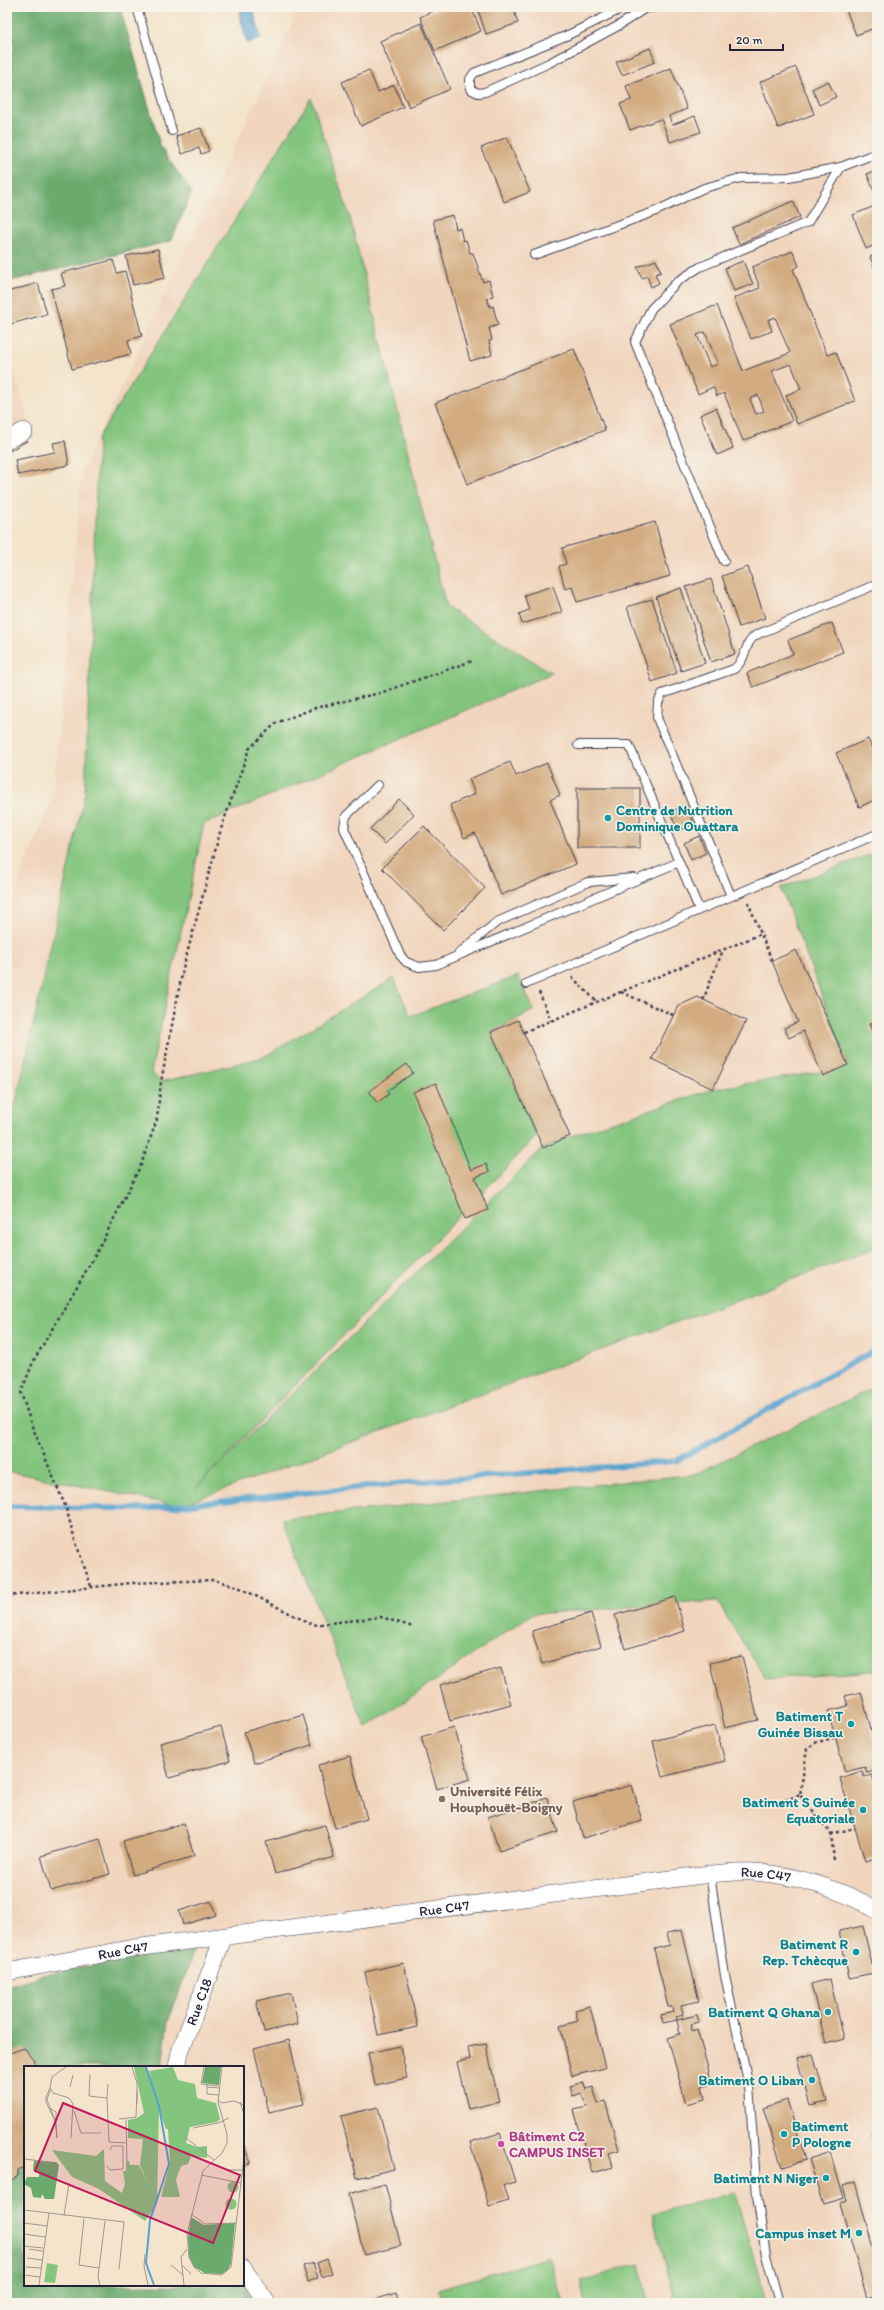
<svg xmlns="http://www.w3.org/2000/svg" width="884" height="2310" viewBox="0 0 884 2310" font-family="Itim,sans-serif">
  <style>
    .built { fill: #f1d5bd; fill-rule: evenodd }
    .green { fill: #83c57e; stroke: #52745c }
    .forest { fill: #6aaa6d; stroke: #466654 }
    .water { fill: #56a2ce; stroke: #3c6284 }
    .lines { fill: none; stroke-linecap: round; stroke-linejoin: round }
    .stream { stroke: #56a2ce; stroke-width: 5.5 }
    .building { fill: #d3ab80; fill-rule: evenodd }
    .service-casing { stroke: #413f51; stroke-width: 10 }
    .minor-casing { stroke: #413f51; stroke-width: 18 }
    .path { stroke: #413f51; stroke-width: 2.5; stroke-dasharray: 3 3; stroke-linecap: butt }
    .service { stroke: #fff; stroke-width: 8 }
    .minor { stroke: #fff; stroke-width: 17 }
    .culture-dot { fill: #0f9aa8; stroke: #f7f3e8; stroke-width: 1.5 }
    .education-dot { fill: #8d6e63; stroke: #f7f3e8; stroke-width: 1.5 }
    .hotel-dot { fill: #d1479c; stroke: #f7f3e8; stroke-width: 1.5 }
    .labels { text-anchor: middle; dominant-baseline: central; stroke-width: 3; stroke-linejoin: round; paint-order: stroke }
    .culture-label { font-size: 14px; font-weight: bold; fill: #0d838f; stroke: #f7f3e8; text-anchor: end }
    .education-label { font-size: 14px; font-weight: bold; fill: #785e54; stroke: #f7f3e8; text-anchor: start }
    .street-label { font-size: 14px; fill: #22223b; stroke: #f7f3e8 }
    .hotel-label { font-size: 14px; font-weight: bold; fill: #b23c85; stroke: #f7f3e8; text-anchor: start }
    .inset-river { fill: none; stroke: #56a2ce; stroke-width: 2 }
    .inset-road { fill: none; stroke: #9f9691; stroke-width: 1 }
    .view { fill: #c2185b; fill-opacity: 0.15; stroke: #c2185b; stroke-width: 2 }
    .inset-edge { fill: none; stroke: #22223b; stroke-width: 2 }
  </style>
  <rect width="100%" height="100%" fill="#f7f3e8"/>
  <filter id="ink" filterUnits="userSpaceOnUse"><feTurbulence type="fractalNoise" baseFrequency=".025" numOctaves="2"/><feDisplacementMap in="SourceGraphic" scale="8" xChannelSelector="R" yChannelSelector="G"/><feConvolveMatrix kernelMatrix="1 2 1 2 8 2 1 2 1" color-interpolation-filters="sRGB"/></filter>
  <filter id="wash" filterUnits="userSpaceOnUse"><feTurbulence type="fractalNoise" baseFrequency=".012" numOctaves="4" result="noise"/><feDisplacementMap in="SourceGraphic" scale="16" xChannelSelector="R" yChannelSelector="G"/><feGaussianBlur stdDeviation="0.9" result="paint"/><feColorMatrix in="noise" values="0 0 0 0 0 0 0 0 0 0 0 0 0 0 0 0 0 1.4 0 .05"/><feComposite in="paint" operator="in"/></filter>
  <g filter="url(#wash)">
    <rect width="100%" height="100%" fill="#f3e4cb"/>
    <g class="built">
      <path d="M 312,7 L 877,7 L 877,2303 L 7,2303 L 7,927 L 19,881 L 53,797 L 82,471 L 296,15 ZM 25,2067 L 243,2067 L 243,2285 L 25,2285 Z"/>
      <polygon points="7,348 29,422 7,430"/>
    </g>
    <g class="green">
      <polygon points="311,98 350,218 446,607 552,673 204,824 151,1072 161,1082 264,1057 394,978 410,1016 518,976 534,1010 491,1032 537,1136 195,1489 543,1148 570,1136 713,1089 839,1069 848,1065 781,888 877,852 877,1248 179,1506 7,1471 7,1142 85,793 98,438"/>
      <polygon points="877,1386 877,1682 875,1671 766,1679 717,1601 532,1614 366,1728 282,1519 695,1474"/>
      <polygon points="736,2192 766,2303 676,2303 652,2214"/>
      <polygon points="549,2257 563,2303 442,2303 438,2289"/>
      <polygon points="639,2264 650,2303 586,2303 580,2281"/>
    </g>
    <g class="forest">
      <polygon points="8,7 120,7 161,148 192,193 171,241 7,282 7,53 14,51"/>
      <polygon points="195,1948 168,2022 162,2067 25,2067 25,2285 243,2285 256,2303 7,2303 7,1986 49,1973"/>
    </g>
    <polygon class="water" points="253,8 261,39 247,43 239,12"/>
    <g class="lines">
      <polyline class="stream" points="7,1506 145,1509 404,1483 676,1461 877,1349"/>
    </g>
    <g id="blocks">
      <g class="building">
        <polygon points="442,7 471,7 481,31 435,51 420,17"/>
        <polygon points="477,7 513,7 518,23 486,34"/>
        <polygon points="845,7 877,7 877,27 856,35"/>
        <polygon points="421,23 450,89 409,107 380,41"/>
        <polygon points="650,48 655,62 622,75 616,62"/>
        <polygon points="796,67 814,114 778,128 760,82"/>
        <polygon points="671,68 687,109 669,116 672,125 695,116 701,132 670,142 661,119 630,130 620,104 631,100 626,86"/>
        <polygon points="369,70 378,92 394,85 403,107 361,126 342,82"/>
        <polygon points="828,81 836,97 819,105 812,89"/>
        <polygon points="201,128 209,151 201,154 199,148 182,154 176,136"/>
        <polygon points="507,137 530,192 504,202 481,148"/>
        <polygon points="877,170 877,198 867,174"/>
        <polygon points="793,201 800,217 739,244 732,228"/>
        <polygon points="877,205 877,244 866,249 853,215"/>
        <polygon points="453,215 456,229 460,228 463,241 466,240 470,253 473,253 483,282 489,280 493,296 487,298 490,307 493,306 498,325 489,328 492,340 489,341 492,355 470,361 433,220"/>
        <polygon points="158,249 165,278 133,285 126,256"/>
        <path d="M 793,251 L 799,266 L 793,269 L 827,355 L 836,352 L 855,401 L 797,424 L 786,395 L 801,389 L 791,364 L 772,371 L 792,421 L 743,441 L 724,393 L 717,396 L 713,387 L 698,394 L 670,324 L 717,305 L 743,371 L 790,353 L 775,317 L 768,320 L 772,331 L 751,339 L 734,298 L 760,288 L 752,267 ZM 705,332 L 718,364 L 710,367 L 697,335 ZM 758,395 L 764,411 L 756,414 L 750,399 Z"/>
        <polygon points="877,254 877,274 870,257"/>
        <polygon points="113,260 117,273 125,271 142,336 128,340 131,354 72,369 51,289 65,286 61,273"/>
        <polygon points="656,260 661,272 655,274 659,283 651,287 647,276 642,278 637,267"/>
        <polygon points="743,261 753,284 734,291 725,268"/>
        <polygon points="38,283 47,314 7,325 7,292"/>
        <polygon points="574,349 605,430 467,484 435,403"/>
        <polygon points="716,408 733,448 717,455 700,415"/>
        <polygon points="23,434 27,441 7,452 7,443"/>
        <polygon points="65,441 69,465 18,475 15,460 55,452 53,443"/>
        <polygon points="655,522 670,576 577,602 572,587 565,589 559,566 566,564 562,548"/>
        <polygon points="748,567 765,618 739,627 722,576"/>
        <polygon points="711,579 735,654 711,662 686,587"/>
        <polygon points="553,586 562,612 522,624 519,614 529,610 524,595"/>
        <polygon points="681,588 705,663 681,671 656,597"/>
        <polygon points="652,599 677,673 652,682 627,607"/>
        <polygon points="832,623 843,652 753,687 747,673 793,654 788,640"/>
        <polygon points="868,739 877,760 877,799 859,807 836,753"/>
        <polygon points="510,762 516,776 547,763 560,795 550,800 576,864 501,895 475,833 464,838 450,805 475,794 469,779"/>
        <rect x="577" y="788" width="63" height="60"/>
        <polygon points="399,799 414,814 385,844 370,829"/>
        <polygon points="686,805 694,824 678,831 670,812"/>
        <polygon points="424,826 485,888 443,930 382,868"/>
        <polygon points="699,836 706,853 691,860 684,843"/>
        <polygon points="796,950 848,1065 823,1076 803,1031 789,1038 784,1028 798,1022 772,961"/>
        <polygon points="698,997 746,1021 713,1089 652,1059 678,1006"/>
        <polygon points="518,1020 570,1136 543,1148 491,1032"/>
        <polygon points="877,1020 877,1044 869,1024"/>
        <polygon points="407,1064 413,1073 387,1091 389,1094 377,1103 369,1091"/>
        <polygon points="436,1083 471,1170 486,1164 489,1172 475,1177 488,1210 465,1219 413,1092"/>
        <polygon points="675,1597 685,1631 625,1649 615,1615"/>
        <polygon points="591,1613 601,1646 542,1664 532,1631"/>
        <polygon points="742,1656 758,1720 725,1728 710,1663"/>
        <polygon points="501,1668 511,1704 450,1721 440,1685"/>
        <polygon points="861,1692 877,1751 877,1770 867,1773 865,1767 845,1772 828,1711 848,1706 845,1696"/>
        <polygon points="303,1715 312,1745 254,1763 244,1732"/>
        <polygon points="715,1725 725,1761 662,1777 653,1741"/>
        <polygon points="221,1727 230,1761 169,1778 160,1743"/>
        <polygon points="454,1727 470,1779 437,1789 421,1737"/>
        <polygon points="350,1756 367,1819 335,1828 318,1765"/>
        <polygon points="862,1771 864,1777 872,1775 877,1792 877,1858 865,1861 840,1778"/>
        <polygon points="632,1785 642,1821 583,1838 573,1802"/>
        <polygon points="547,1798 558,1832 499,1851 488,1817"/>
        <polygon points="184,1823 194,1856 133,1875 123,1841"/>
        <polygon points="325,1825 334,1857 275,1874 266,1842"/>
        <polygon points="100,1839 110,1874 51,1891 41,1856"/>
        <polygon points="211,1901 216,1915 183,1925 179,1911"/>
        <polygon points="863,1926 874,1973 849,1978 839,1931"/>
        <polygon points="682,1930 699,2001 681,2005 683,2015 676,2017 677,2020 663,2023 661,2015 673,2012 672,2007 668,2007 654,1949 670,1945 667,1933"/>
        <polygon points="404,1963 418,2027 378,2035 365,1972"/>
        <polygon points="830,1979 844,2039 826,2044 811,1984"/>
        <polygon points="291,1993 298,2024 264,2032 256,2001"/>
        <polygon points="590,2006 605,2068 572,2076 560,2026 578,2021 575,2010"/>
        <polygon points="697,2015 699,2022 691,2024 692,2031 697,2029 712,2083 702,2086 705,2099 686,2104 668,2038 680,2034 677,2020"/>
        <polygon points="289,2040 304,2104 269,2112 254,2049"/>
        <polygon points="486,2044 499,2102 468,2109 457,2062 470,2059 468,2047"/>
        <polygon points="400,2046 407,2078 375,2085 368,2053"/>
        <polygon points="24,2048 35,2061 33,2067 25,2067 25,2167 18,2170 18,2176 7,2183 7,2061 10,2053"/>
        <polygon points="813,2054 827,2102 810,2106 797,2058"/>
        <polygon points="583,2082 586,2089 593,2087 598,2104 605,2101 619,2150 609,2153 613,2167 592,2173 574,2110 587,2107 582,2093 573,2096 570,2086"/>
        <polygon points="787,2100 806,2160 782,2167 763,2108"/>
        <polygon points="378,2107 394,2169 357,2178 341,2116"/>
        <polygon points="500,2133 515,2182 503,2186 508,2200 489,2206 470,2142"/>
        <polygon points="243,2142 250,2163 243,2166"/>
        <polygon points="830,2152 844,2198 823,2204 809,2159"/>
        <polygon points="855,2182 877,2263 877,2295 867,2298 840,2203 847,2201 843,2186"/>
        <polygon points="385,2184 401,2246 364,2255 349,2194"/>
        <polygon points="327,2259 332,2273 322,2277 317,2263"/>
        <polygon points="313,2263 318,2278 308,2282 303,2266"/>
        <polygon points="396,2293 399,2303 362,2303"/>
      </g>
    </g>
  </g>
  <g filter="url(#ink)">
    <use href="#blocks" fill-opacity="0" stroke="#413f51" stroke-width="1"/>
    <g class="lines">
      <g class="service-casing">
        <g id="service">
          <polyline points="137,7 172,131"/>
          <polyline points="625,7 568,35 474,73 470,79 470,89 478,93 485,92 549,63 618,26 647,7"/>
          <polyline points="646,8 658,7"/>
          <polyline points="534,255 654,212 704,188 741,178 789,177 841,167 877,153"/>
          <polyline points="724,561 635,342 651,309 678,281 700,267 808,222 841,167"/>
          <polyline points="578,745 629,745 699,909"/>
          <polyline points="378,785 346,816 344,828 400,955 406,962 419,967 436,965 679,862"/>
          <path d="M 731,896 L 657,718 L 658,703 L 662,694 L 734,669 C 748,658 743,644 756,635 L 877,584"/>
          <polyline points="459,953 497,922 588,882 634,878"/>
          <polyline points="526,984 877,834"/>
          <polyline points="710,1874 725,1976 749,2086 757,2196 766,2255 779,2303"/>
          <polyline points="876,2135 877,2139"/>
        </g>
      </g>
      <g class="minor-casing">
        <g id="minor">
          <polyline points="7,440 24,431"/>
          <path id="s1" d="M 7,1972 L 134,1948 L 710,1874 C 725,1873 740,1871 754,1872 C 796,1875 840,1889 877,1910"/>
          <path id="s2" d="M 177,2067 L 180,2052 L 223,1938"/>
          <polyline points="243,2268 267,2303"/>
        </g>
      </g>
      <g class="path">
        <polyline points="748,902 772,961"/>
        <polyline points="572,977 597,1002"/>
        <polyline points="539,992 551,1021"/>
        <polyline points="621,992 673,1015"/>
        <polyline points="703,1000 723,950"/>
        <polyline points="524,1032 761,934"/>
        <polyline points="91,1586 75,1540 66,1508 32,1426 21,1393 33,1362 97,1252 141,1165 157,1119 161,1082 183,968 221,829 249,749 276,723 315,708 380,693 472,661"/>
        <polyline points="7,1596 132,1583 214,1580 236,1586 313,1625 381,1617 413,1627"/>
        <polyline points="785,1800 800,1795"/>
        <polyline points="831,1834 855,1828"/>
        <polyline points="834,1860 831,1834 800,1795 807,1749 815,1743 836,1737"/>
      </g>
      <use href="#service" class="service"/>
      <use href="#minor" class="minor"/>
    </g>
  </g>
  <g class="culture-dot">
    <circle cx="608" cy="818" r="4"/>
    <circle cx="851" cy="1724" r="4"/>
    <circle cx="863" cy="1810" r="4"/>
    <circle cx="856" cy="1952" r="4"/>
    <circle cx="828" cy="2012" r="4"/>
    <circle cx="812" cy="2080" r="4"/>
    <circle cx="784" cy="2134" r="4"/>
    <circle cx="826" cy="2178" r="4"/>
    <circle cx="859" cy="2233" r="4"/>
  </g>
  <circle class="education-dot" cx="442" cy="1799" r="4"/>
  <circle class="hotel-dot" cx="501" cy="2144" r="4"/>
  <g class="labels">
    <g class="culture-label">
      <text x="616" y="810" text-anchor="start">Centre de Nutrition<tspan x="616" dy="16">Dominique Ouattara</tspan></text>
      <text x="843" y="1716">Batiment T<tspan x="843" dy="16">Guinée Bissau</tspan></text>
      <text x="855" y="1802">Batiment S Guinée<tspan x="855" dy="16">Equatoriale</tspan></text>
      <text x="848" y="1944">Batiment R<tspan x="848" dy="16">Rep. Tchècque</tspan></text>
      <text x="820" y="2012">Batiment Q Ghana</text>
      <text x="804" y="2080">Batiment O Liban</text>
      <text x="792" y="2126" text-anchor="start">Batiment<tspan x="792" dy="16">P Pologne</tspan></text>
      <text x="818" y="2178">Batiment N Niger</text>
      <text x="851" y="2233">Campus inset M</text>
    </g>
    <g class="education-label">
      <text x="450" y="1791">Université Félix<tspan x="450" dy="16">Houphouët-Boigny</tspan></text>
    </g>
    <g class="street-label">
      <text stroke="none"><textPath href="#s1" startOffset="766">Rue C47</textPath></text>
      <text stroke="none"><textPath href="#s1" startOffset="442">Rue C47</textPath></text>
      <text stroke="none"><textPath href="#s1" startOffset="118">Rue C47</textPath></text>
      <text stroke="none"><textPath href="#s2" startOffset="69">Rue C18</textPath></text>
    </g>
    <g class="hotel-label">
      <text x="509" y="2136">Bâtiment C2<tspan x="509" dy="16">CAMPUS INSET</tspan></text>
    </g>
  </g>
  <g transform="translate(24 2066)">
    <rect width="220" height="220" fill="#f3e4cb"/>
    <path d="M 110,1 L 122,1 L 131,28 L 125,5 L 149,1 L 154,14 L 171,18 L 173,32 L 192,37 L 196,53 L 193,56 L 166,61 L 162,77 L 173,81 L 183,80 L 183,92 L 167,90 L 164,98 L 157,100 L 152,114 L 156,131 L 137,131 L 146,97 L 144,63 L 142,63 L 135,43 L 133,138 L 121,155 L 75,123 L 48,111 L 28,84 L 72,90 L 80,83 L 81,115 L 98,127 L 101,118 L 99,105 L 102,105 L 102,95 L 105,95 L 106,99 L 115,99 L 124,117 L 116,99 L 119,73 L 104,72 L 104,54 L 113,52 L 120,47 ZM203.5 121a5.5 5.5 0 1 1 11 0a5.5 5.5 0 1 1-11 0ZM201.5 138a5.5 5.5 0 1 1 11 0a5.5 5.5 0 1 1-11 0ZM 23,197 L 34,199 L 31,217 L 20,216 Z" fill="#83c57e"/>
    <path d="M 181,1 L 197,1 L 195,19 L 178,17 ZM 10,95 L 32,96 L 35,99 L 30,133 L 21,133 L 18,128 L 17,132 L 9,131 L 7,122 L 0,118 L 3,111 L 15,111 L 15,106 L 9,104 ZM 167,151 L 180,159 L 211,157 L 207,197 L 204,204 L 198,208 L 181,207 L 170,201 L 165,191 L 164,172 Z" fill="#6aaa6d"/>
    <path class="inset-river" d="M 122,1 L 135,40 L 145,98 L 126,154 L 122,197 L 130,219"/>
    <path class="inset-road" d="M 42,1 L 28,11 L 26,22 L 29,27 L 45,32 L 49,38 L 47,72M 108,1 L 113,17 L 113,37M 180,1 L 177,18 L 195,20M 198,1 L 194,36 L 203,68 L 203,77 L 198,87 L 179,105 L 163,168 L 165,191 L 170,201 L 177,207 L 198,209 L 207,201 L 220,91M 66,8 L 65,30 L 83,32 L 84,18M 183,19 L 183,28 L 194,29M 46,21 L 49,9M 183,21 L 195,22M 26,22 L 22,31 L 22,36 L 31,55 L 33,72 L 32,56 L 23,34 L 26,24M 83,32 L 85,76 L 103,77M 194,34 L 198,37 L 210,35 L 220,39M 216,36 L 220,48M 26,42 L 32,46 L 32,56M 50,45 L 57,67 L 77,67M 95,53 L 112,51 L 113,25M 102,53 L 103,95M 169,62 L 194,57 L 205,52M 161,71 L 190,94M 86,84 L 88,80 L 99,80M 0,93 L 26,96M 83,100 L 86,104 L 99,103 L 99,80M 203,104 L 218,104M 177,109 L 217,117M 0,144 L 100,156 L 95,203M 167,148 L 181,158 L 212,157M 40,150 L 45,117M 60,153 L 55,199 L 75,202M 0,157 L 23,160M 0,168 L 21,171M 0,180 L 19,182M 5,183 L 19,185M 121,188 L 120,200 L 124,219M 3,192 L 18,194M 147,199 L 159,209M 158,199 L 167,208M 2,201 L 17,202M 0,209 L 16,211M 15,219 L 25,147M 76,219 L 74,211 L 81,155M 160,219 L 157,191 L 163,183"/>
    <path class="view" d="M 39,37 L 216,109 L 189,177 L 11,105 Z"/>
    <rect width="220" height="220" class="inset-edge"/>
  </g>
  <rect width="884" height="2310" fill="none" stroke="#f7f3e8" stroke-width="24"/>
  <path d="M730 44v6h53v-6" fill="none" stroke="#22223b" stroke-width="2"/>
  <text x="736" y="44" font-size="12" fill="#22223b" stroke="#f7f3e8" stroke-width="3" paint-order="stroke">20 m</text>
</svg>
